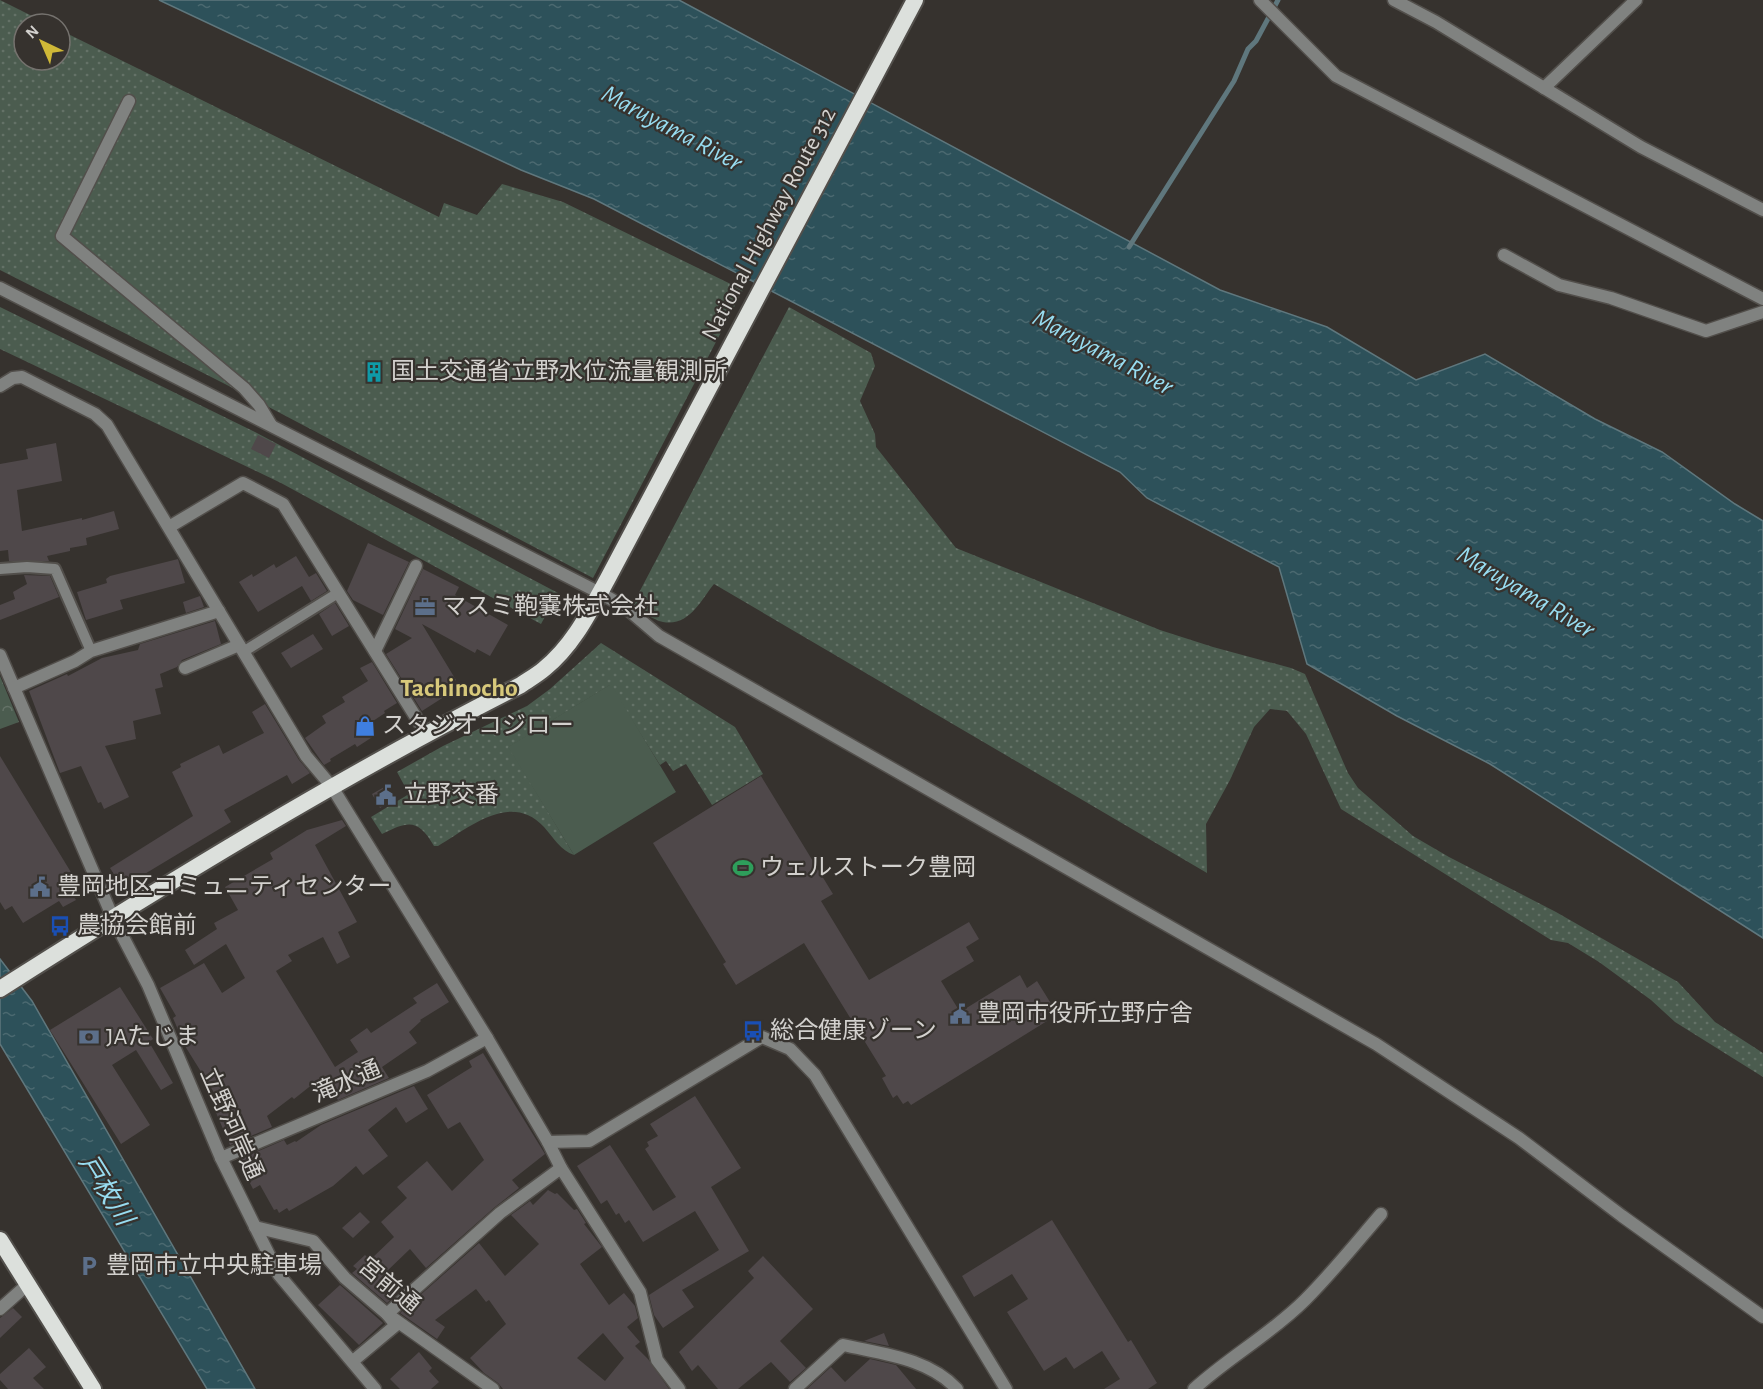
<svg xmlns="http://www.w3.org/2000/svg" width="1763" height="1389" viewBox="0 0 1763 1389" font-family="'Alegreya Sans','Noto Sans JP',sans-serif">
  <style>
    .grass { fill: url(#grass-dots) }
    .park { fill: url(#park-crowns) }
    .pitch { fill: #4b5c4f }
    .water { fill: url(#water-ripples); stroke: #5f777d; stroke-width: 1.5 }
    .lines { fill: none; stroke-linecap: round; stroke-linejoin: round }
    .stream { stroke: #5f777d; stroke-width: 5 }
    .building { fill: #4f484a; fill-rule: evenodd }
    .service-casing { stroke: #524f4b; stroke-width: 14 }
    .minor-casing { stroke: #524f4b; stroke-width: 15 }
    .tertiary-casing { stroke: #524f4b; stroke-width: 15 }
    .trunk-casing { stroke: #524f4b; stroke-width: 20 }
    .service { stroke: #808280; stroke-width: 10 }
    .minor { stroke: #808280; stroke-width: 12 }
    .tertiary { stroke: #808280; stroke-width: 12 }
    .trunk { stroke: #dce0dc; stroke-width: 16 }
    .labels { text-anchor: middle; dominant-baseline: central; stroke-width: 4.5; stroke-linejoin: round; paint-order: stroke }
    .street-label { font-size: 24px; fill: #d3d1ce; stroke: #36322e }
    .poi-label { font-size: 24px; fill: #d3d1ce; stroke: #36322e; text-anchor: start }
    .water-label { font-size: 26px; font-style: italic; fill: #97dcf0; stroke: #36322e }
    .neighbourhood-label { font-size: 26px; font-weight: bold; fill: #d8c97b; stroke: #36322e }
  </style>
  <defs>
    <pattern id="grass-dots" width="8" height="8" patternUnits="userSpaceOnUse" patternTransform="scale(1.5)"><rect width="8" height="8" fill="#4b5c4f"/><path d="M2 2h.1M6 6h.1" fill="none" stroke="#647267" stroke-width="1.8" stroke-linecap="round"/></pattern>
    <pattern id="park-crowns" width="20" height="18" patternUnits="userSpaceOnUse" patternTransform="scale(1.5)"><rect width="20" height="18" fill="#4b5c4f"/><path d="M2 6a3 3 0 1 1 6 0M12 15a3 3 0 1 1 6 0" fill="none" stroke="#647267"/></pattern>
    <pattern id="water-ripples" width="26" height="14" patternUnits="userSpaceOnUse" patternTransform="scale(1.5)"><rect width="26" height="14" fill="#2d515a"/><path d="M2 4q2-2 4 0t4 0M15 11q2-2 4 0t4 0" fill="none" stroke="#4b6970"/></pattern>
  </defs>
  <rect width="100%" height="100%" fill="#36322e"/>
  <g class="grass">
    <polygon points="0,0 48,24 24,24 24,60 60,60 60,30 439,217 444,203 477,215 502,184 563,202 743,290 593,578 225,384 0,270"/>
    <polygon points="0,307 255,432 558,593 541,624 281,483 0,349"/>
    <path d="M 789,307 L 871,353 L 875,366 L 860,401 L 875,434 L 876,447 L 956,548 L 1160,630 L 1213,647 L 1291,668 L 1305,674 L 1348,773 L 1358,788 L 1413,836 L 1449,857 L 1556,912 L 1678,982 L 1715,1022 L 1763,1053 L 1763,1077 L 1675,1022 L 1651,1000 L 1599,962 L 1568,943 L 1551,940 L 1341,809 L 1306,734 L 1287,711 L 1270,709 L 1254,727 L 1230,780 L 1206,824 L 1207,873 L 714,584 C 701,600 689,627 663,622 C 653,620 642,611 632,606 Z"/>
    <path d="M 601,643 L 735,727 L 763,774 L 712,805 L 686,764 L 673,771 L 666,761 L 660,765 L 610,685 L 509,747 L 574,855 C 561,851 553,837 544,827 C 511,791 470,827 438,846 L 434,846 C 418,818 408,821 382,834 L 371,817 L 409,794 L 397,772 L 443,746 L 527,706 L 550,689 Z"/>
  </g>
  <polygon class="park" points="0,676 19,722 0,729"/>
  <polygon class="pitch" points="611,684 676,792 574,855 508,747"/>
  <g class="water">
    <polygon points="159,0 679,0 1220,290 1327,327 1416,380 1485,354 1595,419 1662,452 1735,504 1763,521 1763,938 1490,764 1397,716 1307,664 1279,567 1147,498 1120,472 594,199 521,170"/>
    <polygon points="0,959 32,1001 255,1389 207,1389 0,1044"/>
  </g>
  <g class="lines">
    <polyline class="stream" points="1129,247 1234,81 1248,49 1256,41 1278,0"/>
  </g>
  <g class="building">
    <polygon points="258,435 276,444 269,458 251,449"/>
    <polygon points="56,443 62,481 17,490 22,531 82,518 82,520 114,511 119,529 86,538 87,545 70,548 70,551 47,556 49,561 9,561 8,550 0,551 0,464 28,459 26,449"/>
    <polygon points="368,543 409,562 383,615 353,600 347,591"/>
    <polygon points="296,556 309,577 316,573 327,591 311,601 302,586 258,612 239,582 252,574 253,577 274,564 276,568"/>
    <polygon points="178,559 185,583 120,600 123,609 86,620 77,592 107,583 106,579 110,576"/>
    <polygon points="423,569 459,587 455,595 508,625 490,656 477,649 475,653 422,624 456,680 442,688 447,695 422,711 386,654 412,638 395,629"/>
    <polygon points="24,575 50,576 59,597 0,620 0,605 15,599 13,592 27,584"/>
    <polygon points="200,596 204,607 186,613 183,602"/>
    <polygon points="335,603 349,626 332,636 319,614"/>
    <polygon points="215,621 221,644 182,660 177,667 160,674 163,687 155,689 161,714 133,721 136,739 105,746 129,797 104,809 101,802 98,803 81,766 60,773 29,691 67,674 68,676 102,658 138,650 140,644"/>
    <polygon points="313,634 323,649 291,668 281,653"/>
    <polygon points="372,662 397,703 384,711 385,713 367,725 374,736 357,747 355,744 330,759 331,761 324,765 305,738 326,723 322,716 345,702 342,697 368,681 360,668"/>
    <polygon points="265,704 299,760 310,773 292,784 287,775 224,810 231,822 138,878 117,879 110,868 193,816 172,772 181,767 180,764 219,745 223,754 264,733 252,712"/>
    <polygon points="0,756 80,887 71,892 76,900 63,907 59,901 23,923 12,906 5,910 0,902"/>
    <polygon points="761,776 833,894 821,901 869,980 969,922 979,939 966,947 974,961 941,981 960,1012 1020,975 1027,988 1037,981 1055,1010 1044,1016 1047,1021 911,1105 908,1101 903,1104 897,1095 893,1098 882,1078 886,1076 804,943 736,985 723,964 726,962 653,843"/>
    <polygon points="386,786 394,799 380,808 372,794"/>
    <polygon points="342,820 346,826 315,845 357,922 338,932 350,957 337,964 323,937 288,955 292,961 276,971 335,1067 358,1052 350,1040 367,1028 371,1033 417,1003 413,998 437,983 449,1002 420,1020 421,1021 409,1032 417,1043 382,1067 389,1078 338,1100 323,1076 294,1099 292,1097 267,1116 272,1127 230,1145 214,1108 216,1107 213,1102 218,1099 185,1046 173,1018 176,1016 160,988 204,963 222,993 245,978 226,944 194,965 185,950 217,929 214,923 238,910 225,887 273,859 270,853 307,830"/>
    <polygon points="120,987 153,1039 149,1042 173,1083 161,1090 136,1050 112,1065 150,1125 121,1144 50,1030"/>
    <polygon points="483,1053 545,1154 512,1180 519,1188 495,1207 426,1268 410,1249 385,1273 401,1290 387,1303 352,1273 357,1269 353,1266 365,1255 370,1260 394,1237 381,1222 407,1198 397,1187 427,1161 452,1191 484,1160 460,1122 448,1129 427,1095 472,1067 469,1061"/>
    <polygon points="414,1086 428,1109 406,1123 396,1107 368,1130 388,1156 363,1175 356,1166 333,1186 289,1211 287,1208 279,1213 277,1209 274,1210 260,1185 253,1189 238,1160 284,1140 287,1145 295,1141 296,1142 321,1125"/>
    <polygon points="695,1096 741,1168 711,1187 749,1251 682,1290 694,1307 663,1328 654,1315 649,1295 719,1250 695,1211 643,1242 629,1220 625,1223 619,1213 616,1215 607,1200 601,1204 577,1166 610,1145 653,1211 676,1197 645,1149 649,1146 647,1142 658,1136 650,1124"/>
    <path d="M 548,1190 L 555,1194 L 557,1193 L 574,1210 L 577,1209 L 586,1223 L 584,1224 L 602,1247 L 580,1264 L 609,1305 L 624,1293 L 635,1306 L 638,1318 L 627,1327 L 640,1342 L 635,1346 L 648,1359 L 669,1389 L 503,1389 L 498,1383 L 484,1373 L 470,1358 L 506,1324 L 489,1300 L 486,1302 L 476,1289 L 435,1320 L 445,1327 L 437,1339 L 400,1313 L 479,1243 L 505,1276 L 539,1244 L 511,1215 L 530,1201 L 533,1205 ZM 603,1333 L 624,1358 L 605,1381 L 577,1358 Z"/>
    <polygon points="360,1212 370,1222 353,1238 342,1228"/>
    <polygon points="1052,1220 1128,1342 1131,1340 1157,1383 1148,1389 1104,1389 1120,1379 1102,1351 1074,1369 1066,1357 1044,1371 1007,1312 1028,1299 1012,1274 974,1297 962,1276"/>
    <polygon points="763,1256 813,1309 780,1341 806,1368 790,1382 771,1362 738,1389 718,1389 698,1365 692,1371 679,1352 754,1278 748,1271"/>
    <polygon points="340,1285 383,1323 359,1345 318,1305"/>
    <polygon points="13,1308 22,1317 0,1338 0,1318"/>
    <polygon points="884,1333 889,1346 864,1341"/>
    <polygon points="29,1348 46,1367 33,1378 44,1389 8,1389 0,1380 0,1374"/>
    <polygon points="419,1352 432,1368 429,1371 439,1382 431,1389 400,1389 390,1379"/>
    <polygon points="870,1359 896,1365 916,1389 807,1389 831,1367 845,1382"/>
  </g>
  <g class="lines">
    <g class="service-casing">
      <g id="service">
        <polyline points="0,569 27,567 55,569 91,651"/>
        <polyline points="243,652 338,593"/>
      </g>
    </g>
    <g class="minor-casing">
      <g id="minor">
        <polyline points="1260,0 1336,76 1763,299"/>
        <polyline points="1394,0 1436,22 1641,147 1763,210"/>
        <polyline points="1544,88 1636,0"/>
        <polyline points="129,101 62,236 244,388 259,405 271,425"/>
        <polyline points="1504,255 1559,285 1611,298 1706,331 1763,312"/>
        <polyline points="0,288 600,593 625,607 659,636 1376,1044 1519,1138 1622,1216 1763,1317"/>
        <polyline points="0,386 13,378 22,377 95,414 107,425 306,756 332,787"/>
        <polyline points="169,527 243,483 283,504 427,735"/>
        <polyline points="375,651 416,566"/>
        <polyline points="0,655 113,918 148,985 221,1158 279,1275 375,1389"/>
        <polyline points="185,668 239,645"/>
        <polyline points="14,688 75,661 91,651 219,611"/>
        <polyline points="548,1142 561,1168 640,1292 657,1360 679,1389"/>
        <polyline points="221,1158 427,1071 487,1038"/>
        <polyline points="255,1227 313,1241 345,1278 387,1314 493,1389"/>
        <polyline points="0,1309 28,1284"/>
        <polyline points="353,1361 396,1325 387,1314 500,1213 561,1168"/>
        <path d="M 795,1389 L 843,1345 C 882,1354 928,1358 957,1389"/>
        <path d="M 1194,1389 C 1229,1357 1271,1334 1305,1300 C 1332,1273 1356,1243 1381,1214"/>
      </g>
    </g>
    <g class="tertiary-casing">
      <polyline id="tertiary" points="332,787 487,1038 548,1142 589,1141 762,1037 790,1049 815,1075 1006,1389"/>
    </g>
    <g class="trunk-casing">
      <g id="trunk">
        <path d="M 0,989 C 170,881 341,776 521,685 C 528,680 537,675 544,669 C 573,646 590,611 607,580 L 915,0"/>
        <polyline points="0,1240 93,1389"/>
      </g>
    </g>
    <use href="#service" class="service"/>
    <use href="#minor" class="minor"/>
    <use href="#tertiary" class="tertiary"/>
    <use href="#trunk" class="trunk"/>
  </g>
  <defs>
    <g id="building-bare" transform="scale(1.62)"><path d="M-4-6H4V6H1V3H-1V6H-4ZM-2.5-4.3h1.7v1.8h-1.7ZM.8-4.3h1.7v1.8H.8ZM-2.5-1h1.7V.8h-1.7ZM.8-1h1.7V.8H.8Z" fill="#0f9aa8" stroke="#36322e" stroke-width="2.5" paint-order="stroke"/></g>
    <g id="office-bare" transform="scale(1.62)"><path d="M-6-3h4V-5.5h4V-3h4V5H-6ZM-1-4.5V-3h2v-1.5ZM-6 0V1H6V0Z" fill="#5c6f8a" stroke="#36322e" stroke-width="2.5" paint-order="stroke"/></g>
    <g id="shop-bare" transform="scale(1.62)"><path d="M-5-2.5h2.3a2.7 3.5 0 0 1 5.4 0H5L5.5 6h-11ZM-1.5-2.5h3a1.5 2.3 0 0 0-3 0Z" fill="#3f7fe0" stroke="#36322e" stroke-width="2.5" paint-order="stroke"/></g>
    <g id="civic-bare" transform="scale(1.62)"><path d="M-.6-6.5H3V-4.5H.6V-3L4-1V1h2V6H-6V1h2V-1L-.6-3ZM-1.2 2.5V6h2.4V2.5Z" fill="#5c6f8a" stroke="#36322e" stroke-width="2.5" paint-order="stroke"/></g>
    <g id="stadium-bare" transform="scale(1.62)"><path d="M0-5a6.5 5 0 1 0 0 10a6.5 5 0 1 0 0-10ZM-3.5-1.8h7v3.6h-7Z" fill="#2e9e5b" stroke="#36322e" stroke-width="2.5" paint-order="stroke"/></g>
    <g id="bus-bare" transform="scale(1.62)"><path d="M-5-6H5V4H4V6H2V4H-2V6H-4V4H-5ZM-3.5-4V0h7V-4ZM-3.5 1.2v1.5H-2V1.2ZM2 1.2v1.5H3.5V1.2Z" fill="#1a4fb4" stroke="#36322e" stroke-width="2.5" paint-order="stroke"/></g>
    <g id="bank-bare" transform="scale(1.62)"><path d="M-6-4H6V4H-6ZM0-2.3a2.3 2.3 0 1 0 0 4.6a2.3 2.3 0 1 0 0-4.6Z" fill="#5c6f8a" stroke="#36322e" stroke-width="2.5" paint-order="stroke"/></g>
    <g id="parking-bare" transform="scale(1.62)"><path d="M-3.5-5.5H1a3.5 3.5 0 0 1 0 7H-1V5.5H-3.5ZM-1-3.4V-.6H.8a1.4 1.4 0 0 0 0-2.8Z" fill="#5c6f8a" stroke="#36322e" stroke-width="2.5" paint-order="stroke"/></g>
  </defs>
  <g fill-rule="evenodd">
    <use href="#building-bare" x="374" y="372"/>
    <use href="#office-bare" x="425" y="607"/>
    <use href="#shop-bare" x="365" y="726"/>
    <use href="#civic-bare" x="386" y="795"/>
    <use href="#stadium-bare" x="743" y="868"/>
    <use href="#civic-bare" x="40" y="887"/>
    <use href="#bus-bare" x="60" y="926"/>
    <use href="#civic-bare" x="960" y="1014"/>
    <use href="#bus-bare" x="753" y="1031"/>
    <use href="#bank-bare" x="89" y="1037"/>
    <use href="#parking-bare" x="89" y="1266"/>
  </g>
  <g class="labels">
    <g class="street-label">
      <text transform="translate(769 224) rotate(-62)">National Highway Route 312</text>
      <text transform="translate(347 1082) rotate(-23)">滝水通</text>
      <text transform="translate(231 1124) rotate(66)">立野河岸通</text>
      <text transform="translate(389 1286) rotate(40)">宮前通</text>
    </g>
    <g class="poi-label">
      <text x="391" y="372">国土交通省立野水位流量観測所</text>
      <text x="442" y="607">マスミ鞄嚢株式会社</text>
      <text x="382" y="726">スタジオコジロー</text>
      <text x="403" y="795">立野交番</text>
      <text x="760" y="868">ウェルストーク豊岡</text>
      <text x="57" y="887">豊岡地区コミュニティセンター</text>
      <text x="77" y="926">農協会館前</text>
      <text x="977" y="1014">豊岡市役所立野庁舎</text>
      <text x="770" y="1031">総合健康ゾーン</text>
      <text x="106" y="1037">JAたじま</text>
      <text x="106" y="1266">豊岡市立中央駐車場</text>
    </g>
    <g class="water-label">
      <text transform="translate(672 128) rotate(28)">Maruyama River</text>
      <text transform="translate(1103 352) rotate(28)">Maruyama River</text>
      <text transform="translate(1526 592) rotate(31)">Maruyama River</text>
      <text transform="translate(106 1190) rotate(58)">戸枚川</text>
    </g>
    <g class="neighbourhood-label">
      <text x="459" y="688">Tachinocho</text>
    </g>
  </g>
  <g transform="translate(42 42) rotate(316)"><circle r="28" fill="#36322e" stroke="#75726e" stroke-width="1.5"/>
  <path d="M0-4.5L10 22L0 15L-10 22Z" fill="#cfb837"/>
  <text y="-9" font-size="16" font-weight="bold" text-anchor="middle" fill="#d3d1ce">N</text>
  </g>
</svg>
